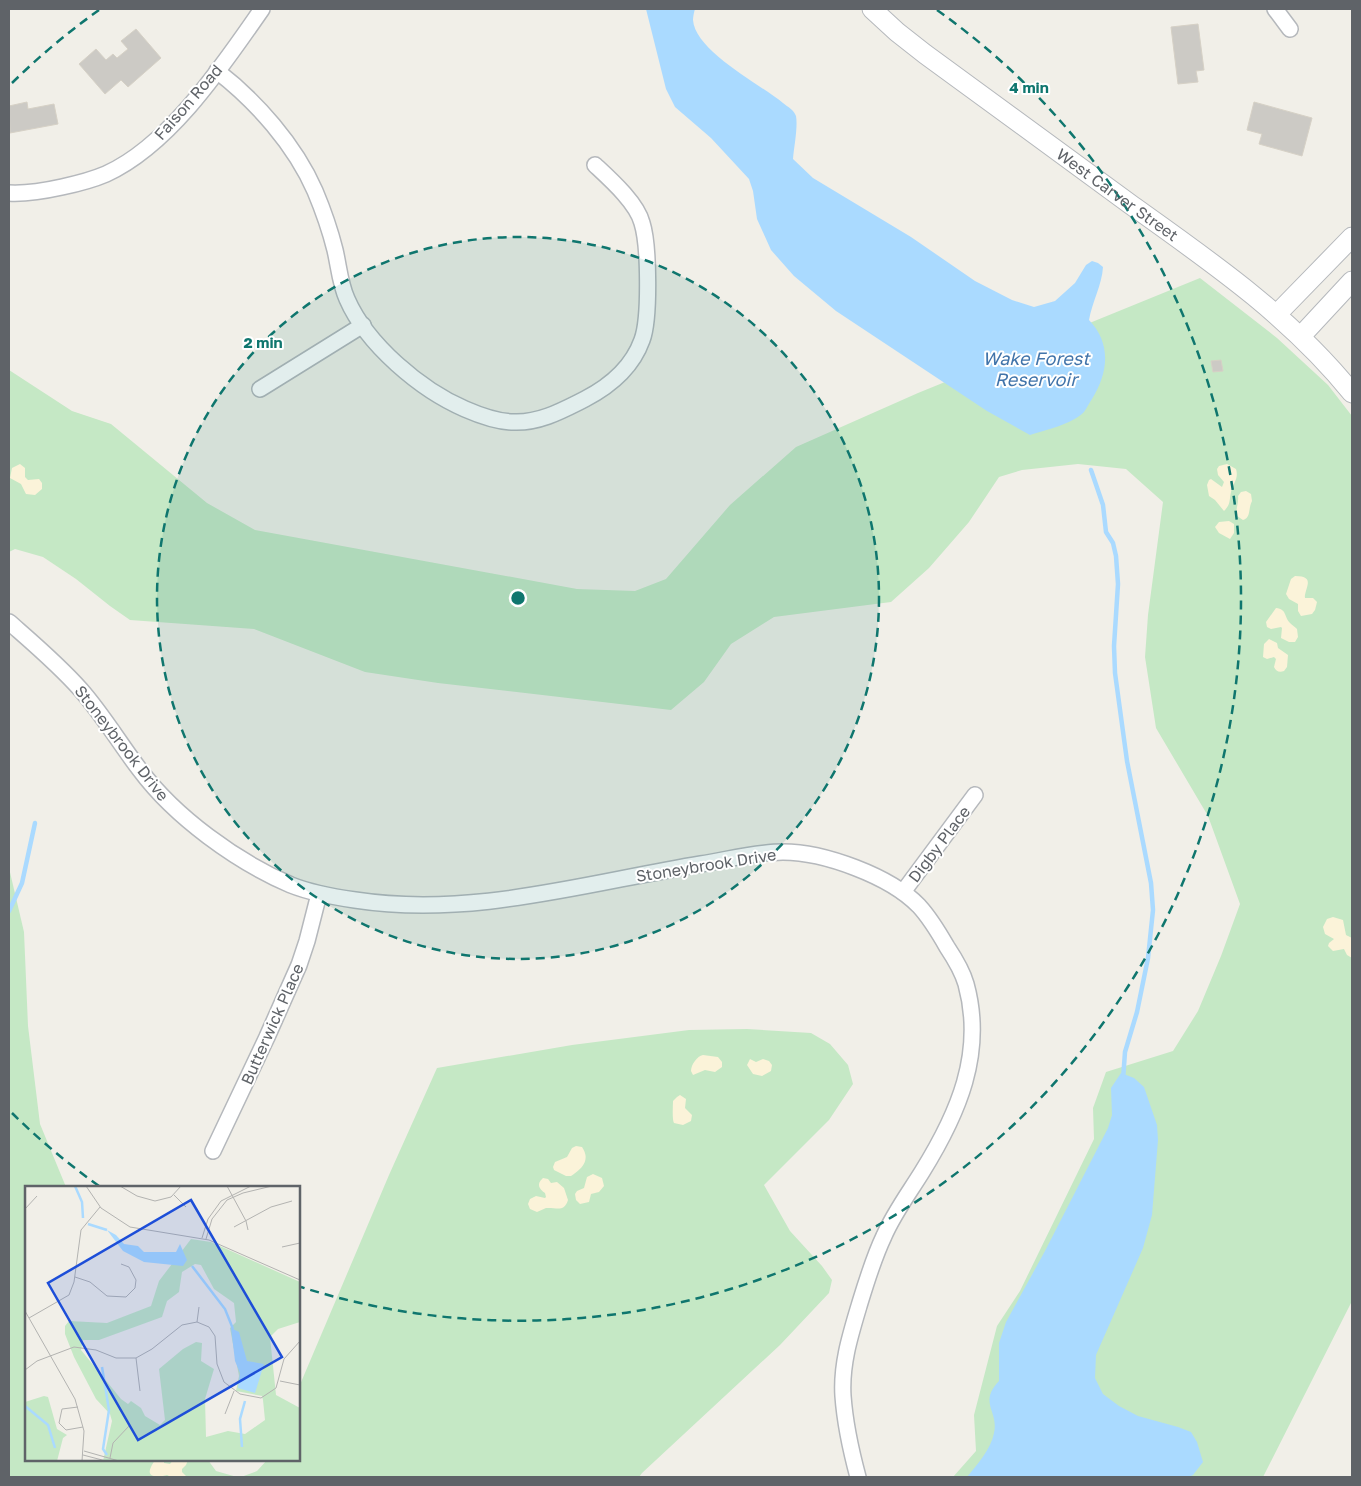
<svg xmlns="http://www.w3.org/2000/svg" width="1361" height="1486" viewBox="0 0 1361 1486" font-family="'Golos Text',sans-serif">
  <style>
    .green { fill: #c5e8c5 }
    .sand { fill: #fbf3d9 }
    .water { fill: #aadaff }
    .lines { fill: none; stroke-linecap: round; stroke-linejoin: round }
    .stream { stroke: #aadaff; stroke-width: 4.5 }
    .building { fill: #cccac5; stroke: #d6d1c6 }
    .minor-casing { stroke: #b5b8bc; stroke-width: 18 }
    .tertiary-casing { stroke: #b5b8bc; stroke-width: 21 }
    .minor { stroke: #fff; stroke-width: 15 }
    .tertiary { stroke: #fff; stroke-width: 19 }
    .ring { fill: none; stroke: #0f766e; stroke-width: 2.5; stroke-dasharray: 9 6 }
    .labels { text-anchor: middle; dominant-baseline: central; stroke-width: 4; stroke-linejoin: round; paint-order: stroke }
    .street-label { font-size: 16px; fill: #5f6368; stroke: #fff }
    .water-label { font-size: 18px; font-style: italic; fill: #4174aa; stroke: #fff }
    .inset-river { fill: none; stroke: #aadaff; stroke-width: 2.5 }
    .inset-road { fill: none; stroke: #b3b3b1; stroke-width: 1 }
    .view { fill: #1d4ed8; fill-opacity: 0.15; stroke: #1d4ed8; stroke-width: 2.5 }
    .inset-edge { fill: none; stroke: #5f6368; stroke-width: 2.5 }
    .centre { fill: #0f766e; stroke: #fff; stroke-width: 2.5 }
    .ring-label { font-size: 15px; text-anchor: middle; font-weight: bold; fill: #0f766e; stroke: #fff; stroke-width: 4; stroke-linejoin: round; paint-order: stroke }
  </style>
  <rect width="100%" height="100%" fill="#f1efe8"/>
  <g class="green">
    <polygon points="1200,278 1277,338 1328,385 1352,416 1352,1301 1263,1477 953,1477 976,1451 974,1415 997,1326 1020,1291 1094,1139 1093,1108 1106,1072 1173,1051 1198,1011 1221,956 1240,904 1208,816 1156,728 1145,657 1148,615 1163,502 1126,469 1078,464 1022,470 999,477 969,522 929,568 891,602 774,617 731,644 704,682 671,710 438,683 365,672 254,629 130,620 110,606 76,579 43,557 15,549 9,552 9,370 72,411 111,424 207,503 255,530 577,589 635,591 666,579 730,505 796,447 918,393"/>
    <polygon points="9,868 24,932 28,1026 40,1124 66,1187 26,1187 26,1460 208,1460 216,1471 237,1477 9,1477"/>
    <polygon points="747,1029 811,1033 830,1044 848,1065 853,1084 829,1120 764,1185 790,1231 822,1266 832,1280 829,1293 780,1345 642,1473 639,1477 241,1477 257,1471 267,1460 299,1460 299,1387 389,1175 437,1068 572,1045 689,1030"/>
  </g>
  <g class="sand">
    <polygon points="20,464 25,468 25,477 28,480 39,479 42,483 42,489 35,495 26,494 21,484 10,478 12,468"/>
    <path d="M 1227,464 L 1236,469 C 1239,479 1233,483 1231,492 C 1229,501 1231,504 1224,511 L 1215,500 L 1209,496 L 1207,485 L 1209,480 L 1211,479 L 1222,487 L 1224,482 L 1218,475 L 1217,469 L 1219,466 Z"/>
    <path d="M 1246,491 L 1251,494 L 1252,501 C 1248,509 1251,518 1243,520 L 1237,516 C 1235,510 1239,503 1238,496 L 1241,492 Z"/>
    <polygon points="1229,521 1234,524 1234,533 1230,539 1219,533 1215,527 1219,522"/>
    <path d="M 1295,576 C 1317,576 1304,589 1305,598 L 1313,598 L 1317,602 L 1315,610 L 1312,614 L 1301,616 L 1298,611 L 1298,604 L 1289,599 L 1286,594 L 1291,579 Z"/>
    <path d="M 1276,608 C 1287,609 1284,617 1290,623 C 1292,625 1295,627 1297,629 L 1298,637 L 1295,642 L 1289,642 L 1281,638 L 1282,628 L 1281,627 L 1271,629 L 1267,627 L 1266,622 Z"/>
    <path d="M 1269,639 L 1277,643 L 1278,648 L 1288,655 L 1287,667 L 1284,671 C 1279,673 1276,671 1274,667 L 1276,659 L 1274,657 L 1267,659 L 1263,657 L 1264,644 Z"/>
    <polygon points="1333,917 1343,920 1346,935 1352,938 1352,958 1347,955 1344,949 1333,951 1328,946 1329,943 1334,939 1325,934 1323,927 1327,919"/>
    <path d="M 703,1055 L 718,1057 L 722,1062 L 722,1067 L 715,1072 L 705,1070 L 693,1075 L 691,1071 C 691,1065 697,1056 703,1055 Z"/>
    <polygon points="750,1059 756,1062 763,1059 769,1061 772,1065 771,1071 762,1076 753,1074 747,1065"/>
    <path d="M 680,1095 L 686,1099 L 685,1108 L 692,1115 L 691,1121 L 683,1125 L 674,1123 C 672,1120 673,1104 673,1101 L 677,1097 Z"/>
    <path d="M 576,1146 L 582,1147 C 591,1160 582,1169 571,1176 L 566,1176 L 554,1170 L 553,1167 L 555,1162 L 567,1157 L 572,1148 Z"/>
    <polygon points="593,1174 602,1178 604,1186 599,1192 591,1194 589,1202 580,1204 576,1200 575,1194 577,1191 584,1188 587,1177"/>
    <path d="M 543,1178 L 548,1179 L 551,1183 L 557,1182 L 564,1188 L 568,1200 C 564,1213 556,1207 546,1208 C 543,1209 540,1211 537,1212 L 530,1209 L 528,1204 L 530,1199 L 536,1196 L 545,1198 L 546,1197 L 545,1193 C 539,1189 536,1184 543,1178 Z"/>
    <path d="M 155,1460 L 164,1460 L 164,1463 L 170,1464 L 173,1460 L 188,1460 L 186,1465 L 182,1469 L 182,1472 L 187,1477 L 171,1477 L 167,1475 C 161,1477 145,1479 151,1467 C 152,1464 154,1462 155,1460 Z"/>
  </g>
  <g class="water">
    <path d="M 646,9 L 695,9 C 694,12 693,17 693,20 C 695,51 760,84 783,103 C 788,107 794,110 796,116 C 798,127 794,147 793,159 L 813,178 L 911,237 L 975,281 L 1012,300 L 1034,307 L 1055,301 L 1075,283 L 1086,265 L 1092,261 L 1098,263 L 1103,267 C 1102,285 1092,302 1089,320 C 1112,344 1108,373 1092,399 C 1089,403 1087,408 1084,412 C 1072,424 1046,430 1030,435 L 987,411 L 836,311 L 794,276 L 771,250 L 757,219 L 753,191 L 749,179 L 711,138 L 675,107 L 666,89 Z"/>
    <path d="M 1121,1073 L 1134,1078 L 1144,1087 L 1157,1125 L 1158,1140 L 1152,1215 L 1143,1248 L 1096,1355 L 1095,1378 L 1103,1394 L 1119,1406 L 1138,1416 L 1178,1427 L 1191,1432 L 1197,1442 L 1203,1462 L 1193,1475 L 1189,1477 L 967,1477 C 977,1465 991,1449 994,1433 C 999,1411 978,1403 999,1381 L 999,1343 L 1006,1322 L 1045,1251 L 1108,1128 L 1112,1115 L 1111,1088 Z"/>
  </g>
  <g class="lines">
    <g class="stream">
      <polyline points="1091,470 1103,505 1106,532 1113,543 1116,556 1118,584 1114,646 1115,673 1127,761 1151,883 1153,910 1148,958 1137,1012 1125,1052 1123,1080"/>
      <polyline points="9,911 22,883 35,823"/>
    </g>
  </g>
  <g class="building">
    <polygon points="1198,24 1204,70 1196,71 1198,82 1178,84 1171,27"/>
    <polygon points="136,29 161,58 128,87 121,80 105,94 79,64 96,49 106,60 113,54 117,58 128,49 121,41"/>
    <polygon points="27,102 28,109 54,104 58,124 10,133 9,106"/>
    <polygon points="1254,102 1312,118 1302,156 1259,144 1262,134 1247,130"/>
    <polygon points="1221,360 1223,371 1213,372 1211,361"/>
  </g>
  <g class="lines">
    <g class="minor-casing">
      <g id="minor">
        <polyline points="1275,9 1290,29"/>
        <path d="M 217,71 C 256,101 295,145 315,191 C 323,210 330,230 335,250 C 339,267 340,284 347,299 C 367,345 421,390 465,409 C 481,416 497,422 514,422 C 540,423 563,410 585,399 C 610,386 632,368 642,340 C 650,319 649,245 642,223 C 637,203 610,179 595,165"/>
        <path d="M 9,193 C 27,194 44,191 62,187 C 76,184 92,180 106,174 C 170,145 223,65 262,9"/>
        <polyline points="260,389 363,325"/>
        <path d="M 9,622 C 34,644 59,665 81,690 C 103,715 120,744 140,770 C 175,817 237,862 291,885 C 311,893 334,897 355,900 C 472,918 586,883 701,864 C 727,860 755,852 783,852 C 824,852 890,876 919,906 C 930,918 939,933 947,947 C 955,959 962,970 966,984 C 985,1053 958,1114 922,1172 C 909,1193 894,1213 884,1236 C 873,1259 866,1283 859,1306 C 850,1336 841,1365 843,1396 C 845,1424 851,1451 858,1477"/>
        <polyline points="903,892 975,795"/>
        <polyline points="213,1151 267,1037 299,965 307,941 319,894"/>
      </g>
    </g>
    <g class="tertiary-casing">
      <g id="tertiary">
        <path id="s1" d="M 872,9 L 897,32 L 925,54 C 993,104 1061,154 1130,204 C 1210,261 1290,316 1352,393"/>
        <polyline points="1277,314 1352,237"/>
        <polyline points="1301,336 1352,281"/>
      </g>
    </g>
    <use href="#minor" class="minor"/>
    <use href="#tertiary" class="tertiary"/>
  </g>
  <circle cx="518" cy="598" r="361" fill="#0f766e" fill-opacity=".12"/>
  <g class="ring">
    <circle cx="518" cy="598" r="361"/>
    <path d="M99 1186A722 722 0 0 1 12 1113M12 83A722 722 0 0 1 99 10M937 10A722 722 0 0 1 301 1287"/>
  </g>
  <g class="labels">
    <g class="street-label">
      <text transform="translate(188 102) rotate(-49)">Faison Road</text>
      <text stroke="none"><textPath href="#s1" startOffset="308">West Carver Street</textPath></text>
      <text transform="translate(122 743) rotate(52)">Stoneybrook Drive</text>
      <text transform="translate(939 844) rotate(-53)">Digby Place</text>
      <text transform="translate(706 865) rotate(-9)">Stoneybrook Drive</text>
      <text transform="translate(272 1024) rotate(-66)">Butterwick Place</text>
    </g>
    <g class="water-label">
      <text x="1036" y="358">Wake Forest<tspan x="1036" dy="21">Reservoir</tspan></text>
    </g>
  </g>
  <g transform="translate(25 1186)">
    <rect width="275" height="275" fill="#f1efe8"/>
    <path d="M 166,53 L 186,56 L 275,96 L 275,136 L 253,143 L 245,151 L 251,209 L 275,222 L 275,275 L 78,275 L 87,235 L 85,228 L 71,213 L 49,171 L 40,148 L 40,140 L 44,135 L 82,137 L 126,120 L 134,95 ZM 170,78 L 176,79 L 189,103 L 209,117 L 211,136 L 205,142 L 214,190 L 211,205 L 237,210 L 238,214 L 240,234 L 220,248 L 203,245 L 181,251 L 180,213 L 189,183 L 176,175 L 177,157 L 171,156 L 158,163 L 134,183 L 140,234 L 135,239 L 120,230 L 116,222 L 106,215 L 103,218 L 96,213 L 56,164 L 58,154 L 74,154 L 137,131 L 142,115 L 154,106 L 157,86 ZM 19,210 L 23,211 L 32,243 L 42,249 L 38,252 L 32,275 L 0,275 L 0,216 Z" fill="#c5e8c5" fill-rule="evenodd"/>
    <path d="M 82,44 L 91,49 L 99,58 L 113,60 L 119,66 L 151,66 L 155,58 L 162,74 L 158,80 L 119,76 L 98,65 ZM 206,142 L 214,146 L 222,175 L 239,178 L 230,207 L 213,202 L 215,187 L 210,175 Z" fill="#aadaff"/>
    <path class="inset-river" d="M 50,0 L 57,16 L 58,32M 63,38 L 82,44M 167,80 L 200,123 L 208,143M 77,181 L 84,224 L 78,263 L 82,269M 0,220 L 23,239 L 30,262M 217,261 L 215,233 L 220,215"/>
    <path class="inset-road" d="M 61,0 L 76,22 L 105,41 L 184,54 L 275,94M 95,0 L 112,10 L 130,15 L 146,11 L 156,0M 202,0 L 221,35 L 223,44M 149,9 L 161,21M 0,23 L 12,10M 209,41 L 246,21 L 267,15M 177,52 L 183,33 L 196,15 L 226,0M 181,53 L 187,33 L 202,14 L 218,7 L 247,0M 257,61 L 275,57M 50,91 L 65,96 L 82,110 L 101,111 L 110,102 L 111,94 L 104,81 L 96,78M 0,125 L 50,213 L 59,245 L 57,275M 4,132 L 44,109 L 49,96 L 56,44 L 75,21M 172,136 L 174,121M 111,172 L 115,205M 0,184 L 12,175 L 49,161 L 71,164 L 91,172 L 111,172 L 127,163 L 157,139 L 172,136 L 184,141 L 190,150 L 192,178 L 199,196 L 215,208 L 236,212 L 251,202 L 259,173 L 275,155M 255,195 L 275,199M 53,221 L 37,223 L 34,237 L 41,244 L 58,241M 200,228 L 209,205M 59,265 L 94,275M 58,269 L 81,275M 85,272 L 88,257 L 104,240"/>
    <path class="view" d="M 166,14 L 257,171 L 113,254 L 23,97 Z"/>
    <rect width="275" height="275" class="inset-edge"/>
  </g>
  <circle cx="518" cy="598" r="8" class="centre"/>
  <g class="ring-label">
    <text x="1029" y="93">4 min</text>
    <text x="263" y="348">2 min</text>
  </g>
  <rect width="1361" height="1486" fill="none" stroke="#5f6368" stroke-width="20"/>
</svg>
